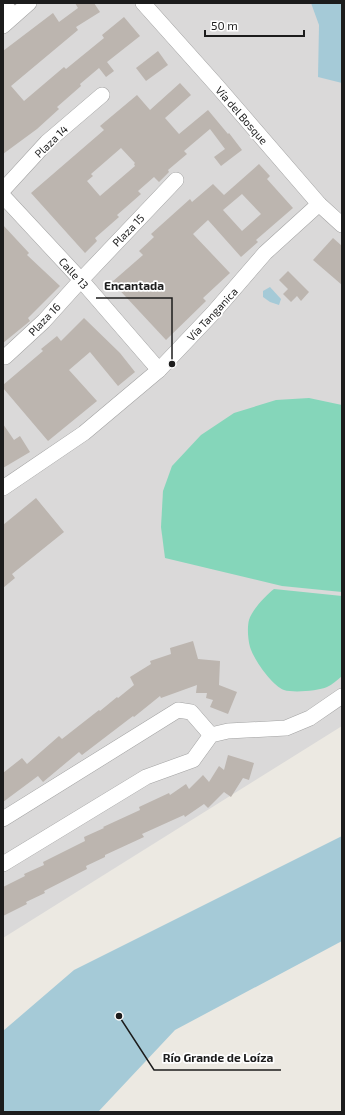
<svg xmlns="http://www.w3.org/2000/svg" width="345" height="1115" viewBox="0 0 345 1115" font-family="'Exo 2',sans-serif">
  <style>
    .residential { fill: #dad9d9 }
    .pitch { fill: #85d6ba }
    .water { fill: #a5cad7 }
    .building { fill: #bcb5af; fill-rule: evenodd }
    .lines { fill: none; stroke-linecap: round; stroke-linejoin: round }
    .street-casing { stroke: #a3a3a3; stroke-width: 16 }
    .street { stroke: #fff; stroke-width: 15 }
    .labels { text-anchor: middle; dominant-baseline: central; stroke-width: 3.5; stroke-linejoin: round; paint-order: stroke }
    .street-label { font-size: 11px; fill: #1c1c1c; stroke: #fff }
    .leader { fill: none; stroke: #1c1c1c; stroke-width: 1.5 }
    .callout-dot { fill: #1c1c1c; stroke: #fff; stroke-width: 1.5 }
    .callout-label { font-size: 12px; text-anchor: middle; font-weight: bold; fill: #1c1c1c; stroke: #fff; stroke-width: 3.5; stroke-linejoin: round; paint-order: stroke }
  </style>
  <rect width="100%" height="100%" fill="#ece9e2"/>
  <polygon class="residential" points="3,3 342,3 342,726 3,938"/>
  <g class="pitch">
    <polygon points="309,398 342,405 342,592 282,586 165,558 161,527 163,491 172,466 201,435 234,413 276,400"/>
    <path d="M 274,589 L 342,596 L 342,676 C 337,680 332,685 327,687 C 318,691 293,693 284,690 C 272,685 254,660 250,647 C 248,639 247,628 249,620 C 252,610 266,595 274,589 Z"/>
  </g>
  <g class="water">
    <polygon points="311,3 342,3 342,83 318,77 319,25"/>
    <polygon points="270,287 281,299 279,305 270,302 263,297 263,291"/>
    <polygon points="342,836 342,941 175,1030 98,1112 3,1112 3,1031 74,970"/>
  </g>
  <g class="building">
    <polygon points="75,3 94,3 100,12 76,27 78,30 11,86 24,101 64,67 66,69 104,38 102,35 124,17 140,36 107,62 114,71 106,77 99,68 80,84 81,86 57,107 59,109 37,129 3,154 3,51 53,13 59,22 78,8"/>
    <polygon points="158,51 168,65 146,81 136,68"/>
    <path d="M 180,83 L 191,95 L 165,118 L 179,134 L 208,110 L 228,134 L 229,133 L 242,150 L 221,166 L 214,157 L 225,149 L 210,129 L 184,151 L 187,154 L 168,170 L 169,172 L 159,182 L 154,177 L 138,191 L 141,194 L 117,215 L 119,217 L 95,238 L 97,241 L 85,253 L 31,193 L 104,130 L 100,126 L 137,95 L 150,110 ZM 121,148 L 135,163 L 134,164 L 135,166 L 100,196 L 87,181 L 93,176 L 91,174 Z"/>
    <path d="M 259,164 L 270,176 L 267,179 L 293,208 L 256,240 L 258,242 L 241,257 L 208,220 L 193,234 L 230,273 L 203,298 L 206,301 L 166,340 L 112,282 L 143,255 L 139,251 L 154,237 L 151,234 L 190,199 L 192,202 L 213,184 L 224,195 ZM 242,194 L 261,214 L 242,231 L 223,210 Z"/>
    <polygon points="3,225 29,253 27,255 60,286 28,318 30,321 3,343"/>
    <polygon points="333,238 342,246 342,285 313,260"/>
    <polygon points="288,271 309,292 301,301 297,296 291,302 283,294 288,289 279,280"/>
    <polygon points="84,318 120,353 135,372 118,386 90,352 69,370 97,401 48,441 3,388 3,385 43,351 41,349 57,336 61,341"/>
    <polygon points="3,424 14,440 20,436 30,452 3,468"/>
    <polygon points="36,498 64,532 12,574 15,578 3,588 3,525"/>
    <polygon points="193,641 198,659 220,661 219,685 237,692 228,714 210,707 213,700 206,698 207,693 196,693 197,685 161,698 160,696 134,717 133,716 82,755 79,752 43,782 38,776 3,802 3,773 22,758 27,764 59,736 62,739 99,710 100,711 117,697 118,698 134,685 130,677 151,664 150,661 171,654 170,648"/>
    <polygon points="228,755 254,763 249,780 243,778 231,797 224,792 208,808 204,804 185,817 184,815 142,834 144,837 105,855 105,857 86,866 87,869 44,891 45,893 26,902 27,904 3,916 3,887 25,876 24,874 44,865 43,862 85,841 84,837 104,828 103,827 140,810 139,807 169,793 170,795 186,784 189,789 203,775 209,782 219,766 224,770"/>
  </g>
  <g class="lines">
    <g class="street-casing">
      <g id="street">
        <polyline points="3,3 14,16"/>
        <polyline points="143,3 218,87 319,204 342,225"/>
        <polyline points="3,26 29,3"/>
        <polyline points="3,190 47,142 102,95"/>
        <polyline points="3,196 81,280 159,370"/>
        <polyline points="5,357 44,321 81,280 176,180"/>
        <polyline points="3,488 84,433 159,370 214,312 265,253 319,204"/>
        <polyline points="3,819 178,710 191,712 211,735"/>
        <polyline points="3,864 146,777 193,760 211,735 228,731 286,728 310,718 342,696"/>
      </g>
    </g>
    <use href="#street" class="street"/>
  </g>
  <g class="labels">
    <g class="street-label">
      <text transform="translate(242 115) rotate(49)">Vía del Bosque</text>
      <text transform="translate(51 141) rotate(-44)">Plaza 14</text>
      <text transform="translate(128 230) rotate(-46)">Plaza 15</text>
      <text transform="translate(74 273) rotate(48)">Calle 13</text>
      <text transform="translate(212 314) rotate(-47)">Vía Tanganica</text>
      <text transform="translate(44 319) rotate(-46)">Plaza 16</text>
    </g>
  </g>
  <path class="leader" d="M172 364L172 298H96M119 1016L154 1070H281"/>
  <g class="callout-dot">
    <circle cx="172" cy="364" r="4"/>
    <circle cx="119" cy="1016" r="4"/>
  </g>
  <g class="callout-label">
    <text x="134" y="290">Encantada</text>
    <text x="218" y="1062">Río Grande de Loíza</text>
  </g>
  <rect width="345" height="1115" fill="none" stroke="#1c1c1c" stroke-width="8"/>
  <path d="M205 30v6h99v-6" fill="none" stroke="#1c1c1c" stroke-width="2"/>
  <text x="211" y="30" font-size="12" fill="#1c1c1c" stroke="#ffffff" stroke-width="3" paint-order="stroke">50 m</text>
</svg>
